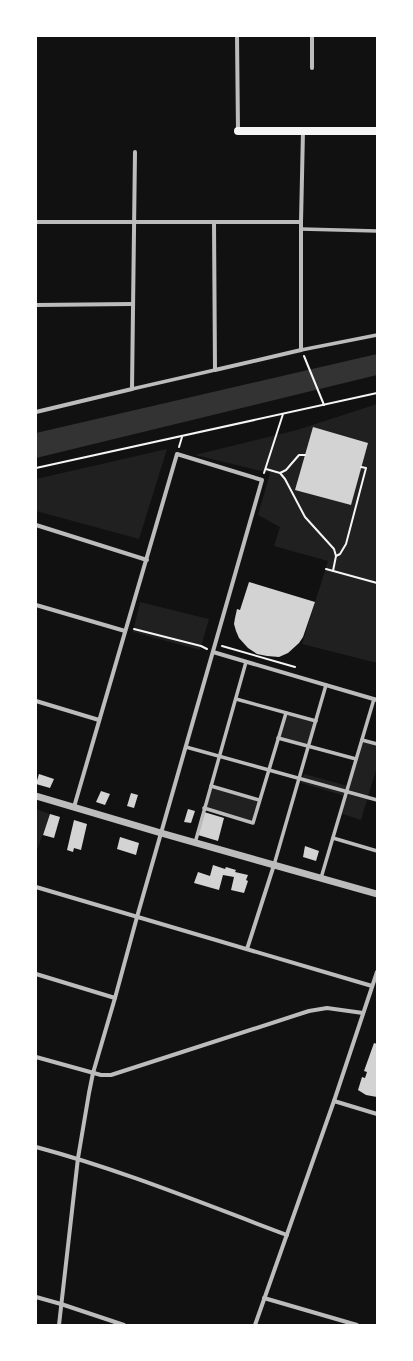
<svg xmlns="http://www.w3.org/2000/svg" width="413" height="1361" viewBox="0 0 413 1361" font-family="'Noto Sans',sans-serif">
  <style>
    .green { fill: #202020 }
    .water { fill: #333 }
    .building { fill: #d3d3d3 }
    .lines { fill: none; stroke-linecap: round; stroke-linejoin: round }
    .path { stroke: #f5f5f5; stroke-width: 2 }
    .pedestrian { stroke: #bcbcbc; stroke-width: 3.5 }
    .minor { stroke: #bcbcbc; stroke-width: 4 }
    .tertiary { stroke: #bcbcbc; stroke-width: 7 }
    .secondary { stroke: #f5f5f5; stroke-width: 8 }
  </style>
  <rect width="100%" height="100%" fill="#111"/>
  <g class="green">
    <polygon points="377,404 377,663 302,644 328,561 274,546 280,527 258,515 270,473 195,455 297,430"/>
    <polygon points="167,449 139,539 36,511 36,479"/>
    <polygon points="140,602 209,619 200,650 133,632"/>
    <polygon points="286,713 316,721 308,746 278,738"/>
    <polygon points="362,740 377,744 377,767 361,820 340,813 345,796 301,783 304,774 348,786"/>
    <polygon points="212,787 258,800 252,822 206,808"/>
    <polygon points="36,809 50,814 36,853"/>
  </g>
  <polygon class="water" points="377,354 377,375 36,458 36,433"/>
  <g class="building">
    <polygon points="313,427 368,443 351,505 295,490"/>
    <polygon points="249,582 315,602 303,637 299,643 288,653 279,657 267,656 257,654 248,648 239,638 236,631 234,624 235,618 237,609 240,610"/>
    <polygon points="39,774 54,779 50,788 36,784"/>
    <polygon points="101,791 110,794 105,805 96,802"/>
    <polygon points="131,793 138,795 134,808 127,806"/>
    <polygon points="188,809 195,811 191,823 184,822"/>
    <polygon points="204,812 224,818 218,841 198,835"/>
    <polygon points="50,814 60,817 54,838 43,835"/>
    <polygon points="74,820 87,824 81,850 74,848 73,852 67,850"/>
    <polygon points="120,837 139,843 136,855 117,849"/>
    <polygon points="305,846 319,851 316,861 303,857"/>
    <polygon points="213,865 225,869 226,867 236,870 235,872 248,875 246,880 248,881 244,893 231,890 234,877 223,875 219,890 194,883 198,872 210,876"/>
    <polygon points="374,1043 377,1044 377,1097 366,1095 358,1090 362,1077 365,1078 367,1072 364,1071"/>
  </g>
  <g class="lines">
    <g class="path">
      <polyline points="304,356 324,405"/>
      <polyline points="179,447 182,437"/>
      <polyline points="36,468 377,393"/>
      <polyline points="266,469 280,473 285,479 305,517 334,549 336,556 333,571"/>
      <polyline points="264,473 283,414"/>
      <polyline points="280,473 286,470 299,455 305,455"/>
      <polyline points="336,556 340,554 346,544 366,468 361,467"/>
      <polyline points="326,569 377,583"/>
      <polyline points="134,629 201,646 207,649"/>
      <polyline points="222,646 295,667"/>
    </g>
    <g class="pedestrian">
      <polyline points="301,229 377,231"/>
      <polyline points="301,350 377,335"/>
      <polyline points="132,389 215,370"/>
      <polyline points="236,699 316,721"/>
      <polyline points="278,738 356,759"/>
      <polyline points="362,740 377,744"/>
      <polyline points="186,747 377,800"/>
      <polyline points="211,786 259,800"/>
      <polyline points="204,808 253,823 286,713"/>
      <polyline points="333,838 377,851"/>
      <polyline points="195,843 246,662"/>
      <polyline points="274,865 326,685"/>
      <polyline points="321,878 374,699"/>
    </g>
    <g class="minor">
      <polyline points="237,36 238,131"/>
      <polyline points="312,36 312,68"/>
      <polyline points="36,222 301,222"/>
      <polyline points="214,222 215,370 301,350 301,222 303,131"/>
      <polyline points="36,305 132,304"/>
      <polyline points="36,412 132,389 135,152"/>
      <polyline points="36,525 147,560"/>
      <polyline points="36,605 125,631"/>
      <polyline points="213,652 377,700"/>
      <polyline points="36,701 99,720"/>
      <polyline points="36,887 372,986"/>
      <polyline points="247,949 274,865"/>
      <polyline points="36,974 115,998"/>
      <polyline points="36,1057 101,1075 111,1075 309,1011 327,1008 363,1013"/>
      <polyline points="334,1101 377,1114"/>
      <path d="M 36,1147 C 122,1170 204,1204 287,1235"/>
      <polyline points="36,1297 61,1304 124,1325"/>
      <polyline points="264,1298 357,1325"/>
      <polyline points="59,1325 78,1158 89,1093 93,1073 115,998 137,917 262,480 177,454 74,807"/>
      <polyline points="255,1325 334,1101 377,972"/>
    </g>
    <polyline class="tertiary" points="36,796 161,833 377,894"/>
    <polyline class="secondary" points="238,131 377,131"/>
  </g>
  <rect width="413" height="1361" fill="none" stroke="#ffffff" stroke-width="74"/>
</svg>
